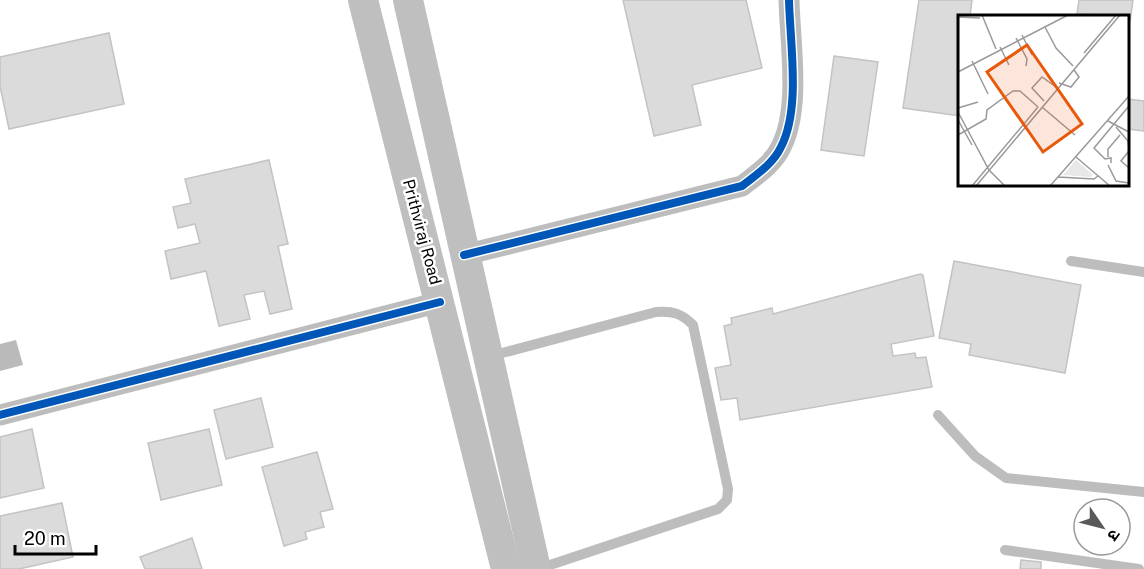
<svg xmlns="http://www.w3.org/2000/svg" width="1144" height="569" viewBox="0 0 1144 569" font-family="'Public Sans','Noto Sans Devanagari',sans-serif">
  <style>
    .water { fill: #bababa }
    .building { fill: #dbdbdb; stroke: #c3c3c3; stroke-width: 1.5 }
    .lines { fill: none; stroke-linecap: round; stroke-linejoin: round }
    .lane { stroke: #bdbdbd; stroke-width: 10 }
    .street { stroke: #bdbdbd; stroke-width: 21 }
    .secondary { stroke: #bfbfbf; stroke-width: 30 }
    .cycleway-casing { stroke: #fff; stroke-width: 11 }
    .cycleway { stroke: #0057b8; stroke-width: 8 }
    .labels { text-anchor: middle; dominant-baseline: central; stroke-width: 5; stroke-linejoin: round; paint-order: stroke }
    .street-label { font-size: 16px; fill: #000; stroke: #fff }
    .inset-road { fill: none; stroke: #999; stroke-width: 1.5 }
    .view { fill: #e8590c; fill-opacity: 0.15; stroke: #e8590c; stroke-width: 3 }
    .inset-edge { fill: none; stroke: #000; stroke-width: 3 }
  </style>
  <rect width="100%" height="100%" fill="#fff"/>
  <polygon class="water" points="16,340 23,365 0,371 0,344"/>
  <g class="building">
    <polygon points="623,0 746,0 762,68 692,85 701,125 654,136"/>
    <polygon points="919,0 972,0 970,16 960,16 960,116 903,108"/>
    <polygon points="1079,0 1133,0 1130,22 1128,16 1077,14"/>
    <polygon points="109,33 124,104 9,129 0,86 0,57"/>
    <polygon points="834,56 878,62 864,156 821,150"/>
    <polygon points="1128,99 1144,101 1144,131 1128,129"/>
    <polygon points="269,160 288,244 278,246 292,309 270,314 264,291 244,295 250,319 219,326 206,271 171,279 165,251 200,243 195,224 178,228 173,207 191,203 185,179"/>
    <polygon points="954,261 1081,285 1065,373 969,355 971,344 939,338"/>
    <polygon points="920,274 923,275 934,336 891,344 893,356 915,353 916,358 926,357 932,387 740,420 737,398 721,400 715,368 731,365 724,326 732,324 731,318 772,308 773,314"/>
    <polygon points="261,398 273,447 226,459 214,410"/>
    <polygon points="32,429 44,488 0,498 0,437"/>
    <polygon points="209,429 222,485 161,500 148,443"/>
    <polygon points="317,452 333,509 320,512 324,527 305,532 307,539 284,546 262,467"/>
    <polygon points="62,503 73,557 19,569 0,569 0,516"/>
    <polygon points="192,538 202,569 145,569 140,557"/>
    <polygon points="1021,560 1041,562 1041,569 1020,569"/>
  </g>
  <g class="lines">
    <g class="lane">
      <polyline points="1071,261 1144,272"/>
      <path d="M 491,356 L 656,312 C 673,311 681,313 693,325 L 728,489 L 727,500 L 718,509 L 538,569"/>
      <polyline points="938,415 975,456 1006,478 1144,492"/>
      <polyline points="1005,550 1139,569"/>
    </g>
    <g class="street">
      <path d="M 464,255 L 742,186 C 756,175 773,164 781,147 C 801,108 790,44 789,0"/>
      <polyline points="0,415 440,302"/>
    </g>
    <g class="secondary">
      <polyline points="363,0 506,569"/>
      <polyline points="408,0 536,569"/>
    </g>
    <g class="cycleway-casing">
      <g id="cycleway">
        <path d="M 464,255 L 742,186 C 756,175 773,164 781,147 C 801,108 790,44 789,0"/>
        <polyline points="0,415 440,302"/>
      </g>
    </g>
    <use href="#cycleway" class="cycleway"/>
  </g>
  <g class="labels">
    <g class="street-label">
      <text transform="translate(422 232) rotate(75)">Prithviraj Road</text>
    </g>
  </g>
  <g transform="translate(958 15)">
    <rect width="171" height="171" fill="#fff"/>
    <path d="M 118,145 L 135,160 L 133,162 L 105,160 Z" fill="#e8e8e8"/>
    <path class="inset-road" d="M 24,0 L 38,34M 0,2 L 22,3M 87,12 L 98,33 L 115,51M 64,20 L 74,40M 58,23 L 69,44 L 68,51M 42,32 L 51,50M 126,38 L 158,0M 14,46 L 30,79M 0,57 L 110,0M 101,68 L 113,72 L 121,62 L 116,55M 86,86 L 74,73 L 84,62 L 98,72M 84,92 L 117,120M 0,93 L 20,87M 0,97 L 31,155 L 47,171M 0,105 L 14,130M 150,106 L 171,117M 158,112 L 170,126 L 171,133M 0,120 L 28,104 L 29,95 L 55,76 L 62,76 L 80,92M 171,136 L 163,146 L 171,153M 118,142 L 152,171M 150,142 L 150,134 L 162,120M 153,148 L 153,143 L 147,144 L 136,133 L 171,91M 150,150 L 158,166 L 171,168M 100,162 L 136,164 L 140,161M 14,171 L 80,92M 18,171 L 162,0M 92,171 L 171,81"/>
    <path class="view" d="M 69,30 L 124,109 L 85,137 L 29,57 Z"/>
    <rect width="171" height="171" class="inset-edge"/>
  </g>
  <g transform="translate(1102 527) rotate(125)"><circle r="28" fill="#ffffff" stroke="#999999" stroke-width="1.5"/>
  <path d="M0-4.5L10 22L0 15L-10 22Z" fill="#595959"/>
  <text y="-9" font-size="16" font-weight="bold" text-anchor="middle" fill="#000000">उ</text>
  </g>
  <path d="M15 545v9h81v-9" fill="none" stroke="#000000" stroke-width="3"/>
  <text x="24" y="545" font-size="18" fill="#000000" stroke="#ffffff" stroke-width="4.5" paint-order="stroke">20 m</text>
</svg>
